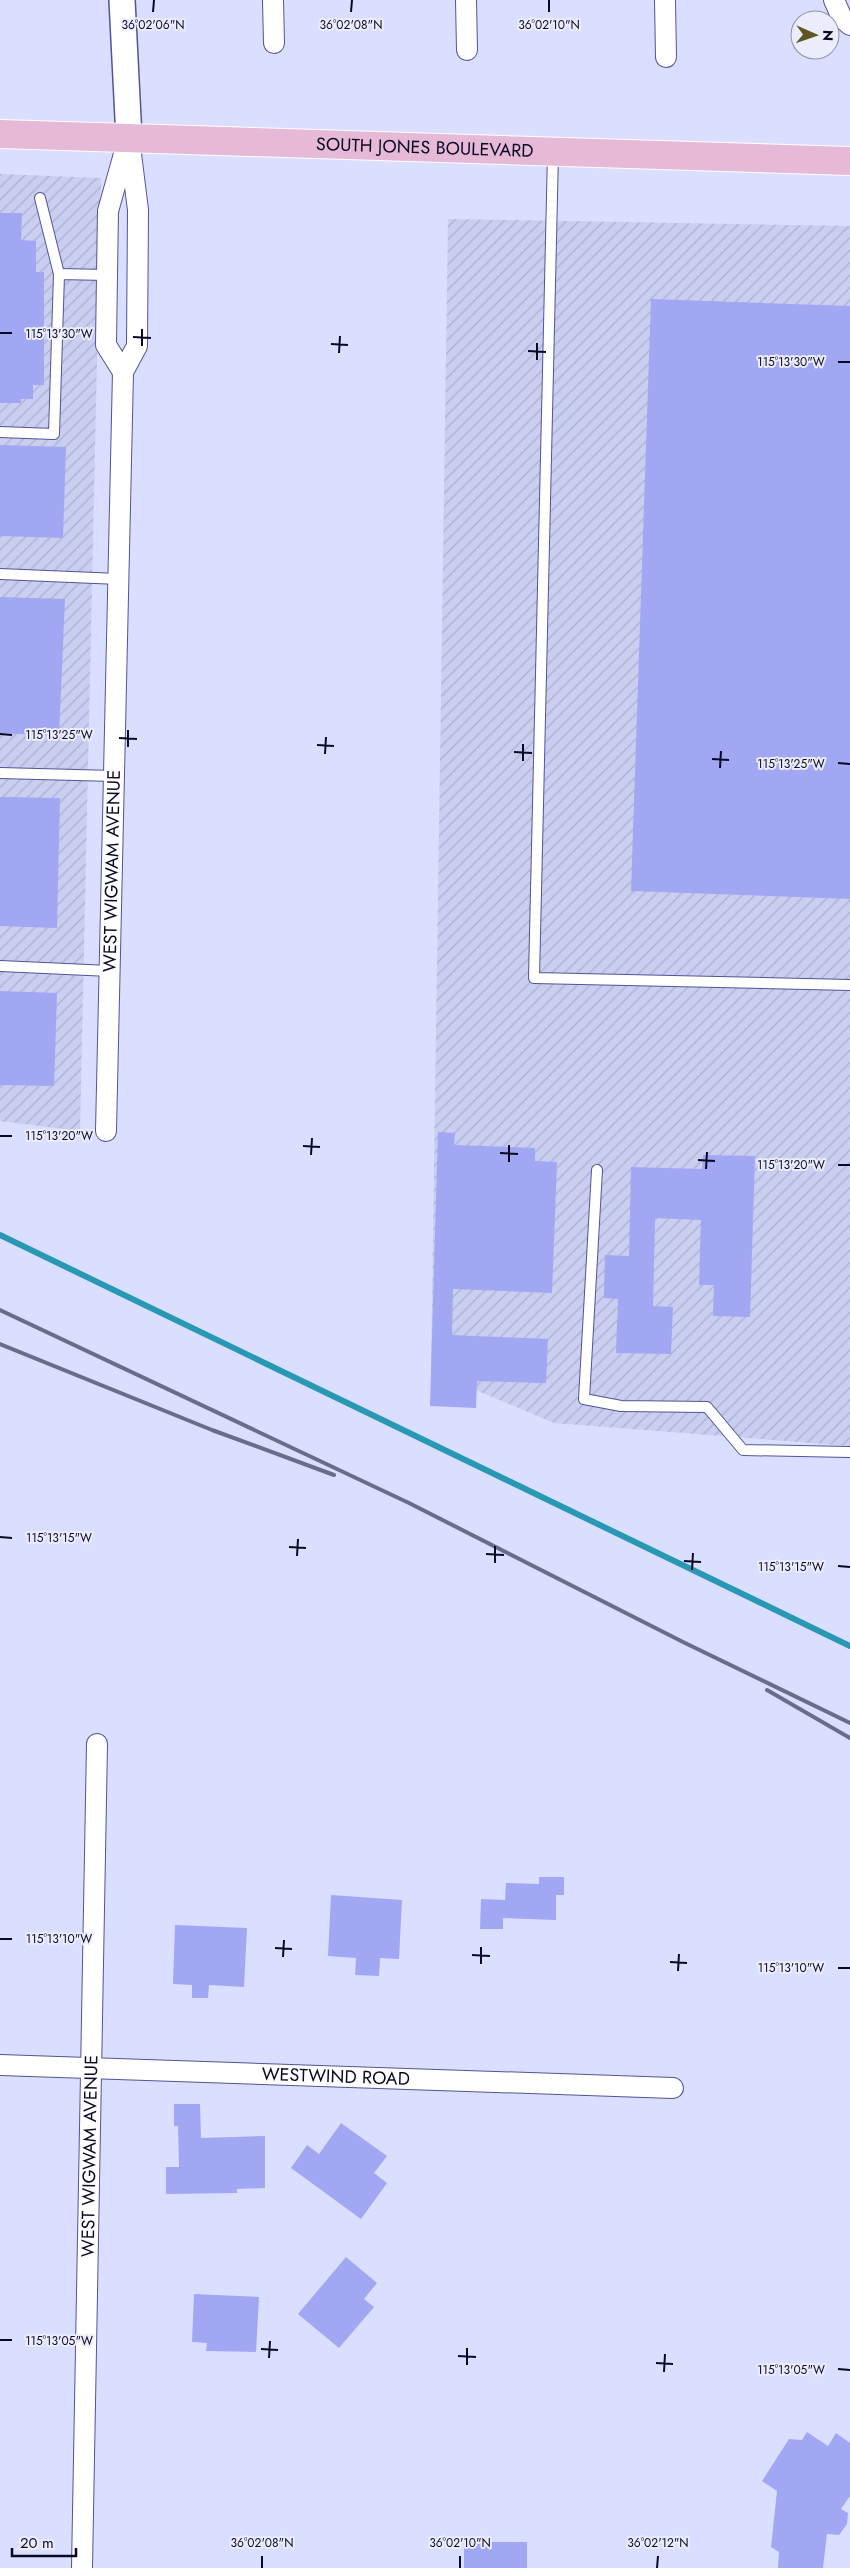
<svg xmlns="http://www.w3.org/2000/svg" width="850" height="2568" viewBox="0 0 850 2568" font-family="Jost,sans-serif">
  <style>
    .industrial { fill: url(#industrial-furrows) }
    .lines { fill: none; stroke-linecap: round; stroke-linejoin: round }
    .stream { stroke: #2998b4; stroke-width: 6 }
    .building { fill: #a1a7f3 }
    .service-casing { stroke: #515498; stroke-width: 12 }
    .minor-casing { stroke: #515498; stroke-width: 22 }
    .tertiary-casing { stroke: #515498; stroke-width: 28 }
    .primary-casing { stroke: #fff; stroke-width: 30 }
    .service { stroke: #fff; stroke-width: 10 }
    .minor { stroke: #fff; stroke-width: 20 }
    .tertiary { stroke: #fff; stroke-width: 25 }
    .primary { stroke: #e6b9d7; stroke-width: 28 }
    .rail { stroke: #6b6c89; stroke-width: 4 }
    .ticks { fill: none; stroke: #0a0924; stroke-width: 2 }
    .labels { text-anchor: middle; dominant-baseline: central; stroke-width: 4; stroke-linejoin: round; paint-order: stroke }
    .street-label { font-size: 18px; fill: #0a0924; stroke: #ebedfd }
    .ticks-label { font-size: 12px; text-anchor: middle; fill: #0a0924; stroke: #ebedfd; stroke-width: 4; stroke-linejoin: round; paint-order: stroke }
  </style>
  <defs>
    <pattern id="industrial-furrows" width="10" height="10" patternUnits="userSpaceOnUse" patternTransform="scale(1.25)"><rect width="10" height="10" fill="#cacef0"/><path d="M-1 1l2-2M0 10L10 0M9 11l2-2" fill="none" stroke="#acb0ce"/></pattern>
  </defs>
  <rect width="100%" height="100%" fill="#dbdfff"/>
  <g class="industrial">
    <polygon points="0,174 101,178 80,1131 0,1121"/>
    <polygon points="448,219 850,226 850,1446 554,1423 431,1371"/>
  </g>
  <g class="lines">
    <polyline class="stream" points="0,1235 850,1646"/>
  </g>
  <g class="building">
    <polygon points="0,213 22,213 21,240 36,241 36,272 44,272 44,385 33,385 33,399 21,399 21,403 0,403"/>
    <polygon points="651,299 850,306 850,899 631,891"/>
    <polygon points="0,445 66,447 63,538 0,536"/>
    <polygon points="0,597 65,599 59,736 0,733"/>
    <polygon points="0,797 60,798 57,928 0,926"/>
    <polygon points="0,991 57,993 54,1086 0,1085"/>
    <polygon points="438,1132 455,1133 454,1145 535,1148 535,1161 557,1162 552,1293 453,1289 452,1335 548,1339 546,1383 477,1381 476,1408 430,1406"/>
    <polygon points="703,1155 755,1156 750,1317 713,1316 714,1285 699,1285 701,1220 655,1218 653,1306 673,1307 671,1354 616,1353 618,1299 604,1298 605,1255 629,1256 631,1167 702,1169"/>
    <polygon points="539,1877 564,1877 564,1895 556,1895 556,1920 503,1918 503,1929 480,1929 481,1899 505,1900 506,1883 539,1884"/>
    <polygon points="331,1895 402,1900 399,1959 380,1958 379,1976 355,1975 356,1958 328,1956"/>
    <polygon points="175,1925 247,1928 244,1987 209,1985 208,1998 192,1998 192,1985 173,1984"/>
    <polygon points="174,2104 200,2104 201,2138 265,2136 265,2188 237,2189 237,2193 166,2194 166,2167 179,2167 178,2126 174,2126"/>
    <polygon points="341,2123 387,2156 374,2173 387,2183 361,2219 291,2168 307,2145 319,2154"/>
    <polygon points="346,2257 377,2283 364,2299 374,2307 339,2348 298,2314"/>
    <polygon points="194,2294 259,2297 256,2352 206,2351 207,2343 192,2342"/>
    <polygon points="807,2432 828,2446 836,2433 850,2443 850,2496 841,2509 848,2513 847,2524 839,2535 827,2534 823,2568 778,2568 779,2552 771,2547 777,2491 762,2481 789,2439 802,2440"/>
    <rect x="464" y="2542" width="63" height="26"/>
  </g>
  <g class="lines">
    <g class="service-casing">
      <g id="service">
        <polyline points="553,153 534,978 850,985"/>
        <polyline points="40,198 59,274"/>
        <polyline points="0,432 54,434 59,274 107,275"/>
        <polyline points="0,574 119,579"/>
        <polyline points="0,773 114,776"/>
        <polyline points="0,966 110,971"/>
        <polyline points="597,1170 584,1399 621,1406 707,1407 743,1450 850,1452"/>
      </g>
    </g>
    <g class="minor-casing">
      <g id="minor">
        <polyline points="273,0 274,43"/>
        <polyline points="466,0 467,50"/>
        <polyline points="665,0 666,57"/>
        <polyline points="834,0 842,18 850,25"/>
        <polyline points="123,372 106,345 107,275 108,211 126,147"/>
        <path id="s1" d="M 106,1131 L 123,372 L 137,346 L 138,210 L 129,138"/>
        <path id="s2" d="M 0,2065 L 673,2088"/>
        <path id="s3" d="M 82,2568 L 97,1744"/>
      </g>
    </g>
    <g class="tertiary-casing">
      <polyline id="tertiary" points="122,0 129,138"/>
    </g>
    <g class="primary-casing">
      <g id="primary">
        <path id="s4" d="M 0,134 L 850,161"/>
      </g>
    </g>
    <use href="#service" class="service"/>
    <use href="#minor" class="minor"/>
    <use href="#tertiary" class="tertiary"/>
    <use href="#primary" class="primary"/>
    <g class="rail">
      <polyline points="0,1310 409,1503 685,1643 850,1723"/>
      <polyline points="0,1344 212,1430 334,1475"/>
      <polyline points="767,1690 850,1738"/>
    </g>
  </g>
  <path class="ticks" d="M 153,12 L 154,0M 351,12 L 352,0M 549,12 L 549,0M 0,333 L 12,333M 133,337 L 151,338M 331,344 L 348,345M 142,346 L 142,329M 528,351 L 546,352M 339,353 L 340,336M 537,360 L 537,343M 838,362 L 850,362M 0,734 L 12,735M 119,738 L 137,739M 317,745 L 334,746M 128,747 L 128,730M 514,752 L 532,753M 325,754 L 326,737M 712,759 L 729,760M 523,761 L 523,744M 838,763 L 850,764M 720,768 L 721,751M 0,1136 L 12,1136M 303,1146 L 320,1147M 500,1153 L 518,1154M 311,1155 L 312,1138M 698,1160 L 715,1161M 509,1162 L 509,1145M 838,1165 L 850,1165M 706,1169 L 707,1152M 0,1537 L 12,1538M 289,1547 L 306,1548M 486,1554 L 504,1555M 297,1556 L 298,1539M 684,1561 L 701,1562M 495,1563 L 495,1546M 838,1566 L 850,1567M 692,1570 L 693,1553M 0,1939 L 12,1939M 275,1948 L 292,1949M 472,1955 L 490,1956M 283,1957 L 284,1940M 670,1962 L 687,1963M 481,1964 L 481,1947M 838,1968 L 850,1968M 678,1971 L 679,1954M 0,2340 L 12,2340M 261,2349 L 278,2350M 458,2356 L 476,2357M 269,2358 L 270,2341M 656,2363 L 673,2364M 467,2365 L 467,2348M 838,2369 L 850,2370M 664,2372 L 665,2354M 262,2568 L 262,2556M 460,2568 L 460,2556M 657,2568 L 658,2556"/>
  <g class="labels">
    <g class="street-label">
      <text stroke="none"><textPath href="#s4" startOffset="425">SOUTH JONES BOULEVARD</textPath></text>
      <text stroke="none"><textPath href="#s1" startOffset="260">WEST WIGWAM AVENUE</textPath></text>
      <text stroke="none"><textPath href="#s2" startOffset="336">WESTWIND ROAD</textPath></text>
      <text stroke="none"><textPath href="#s3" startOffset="412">WEST WIGWAM AVENUE</textPath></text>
    </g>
  </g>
  <g class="ticks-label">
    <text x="153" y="29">36°02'06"N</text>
    <text x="351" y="29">36°02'08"N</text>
    <text x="549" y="29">36°02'10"N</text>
    <text x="59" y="338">115°13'30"W</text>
    <text x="791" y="366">115°13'30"W</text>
    <text x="59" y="739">115°13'25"W</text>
    <text x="791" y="768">115°13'25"W</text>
    <text x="59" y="1140">115°13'20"W</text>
    <text x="791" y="1169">115°13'20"W</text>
    <text x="59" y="1542">115°13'15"W</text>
    <text x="791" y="1571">115°13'15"W</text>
    <text x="59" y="1943">115°13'10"W</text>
    <text x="791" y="1972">115°13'10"W</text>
    <text x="59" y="2345">115°13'05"W</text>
    <text x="791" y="2374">115°13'05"W</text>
    <text x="262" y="2547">36°02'08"N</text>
    <text x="460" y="2547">36°02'10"N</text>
    <text x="658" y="2547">36°02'12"N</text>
  </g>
  <g transform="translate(815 35) rotate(92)"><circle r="24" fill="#ebedfd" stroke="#9192a6"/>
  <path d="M0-4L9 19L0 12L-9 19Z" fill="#5f5623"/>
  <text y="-8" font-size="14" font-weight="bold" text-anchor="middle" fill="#0a0924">N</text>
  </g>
  <path d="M12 2548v8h64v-8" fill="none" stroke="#0a0924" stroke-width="2.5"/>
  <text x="20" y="2548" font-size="15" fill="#0a0924" stroke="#ebedfd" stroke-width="4" paint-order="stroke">20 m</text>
</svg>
